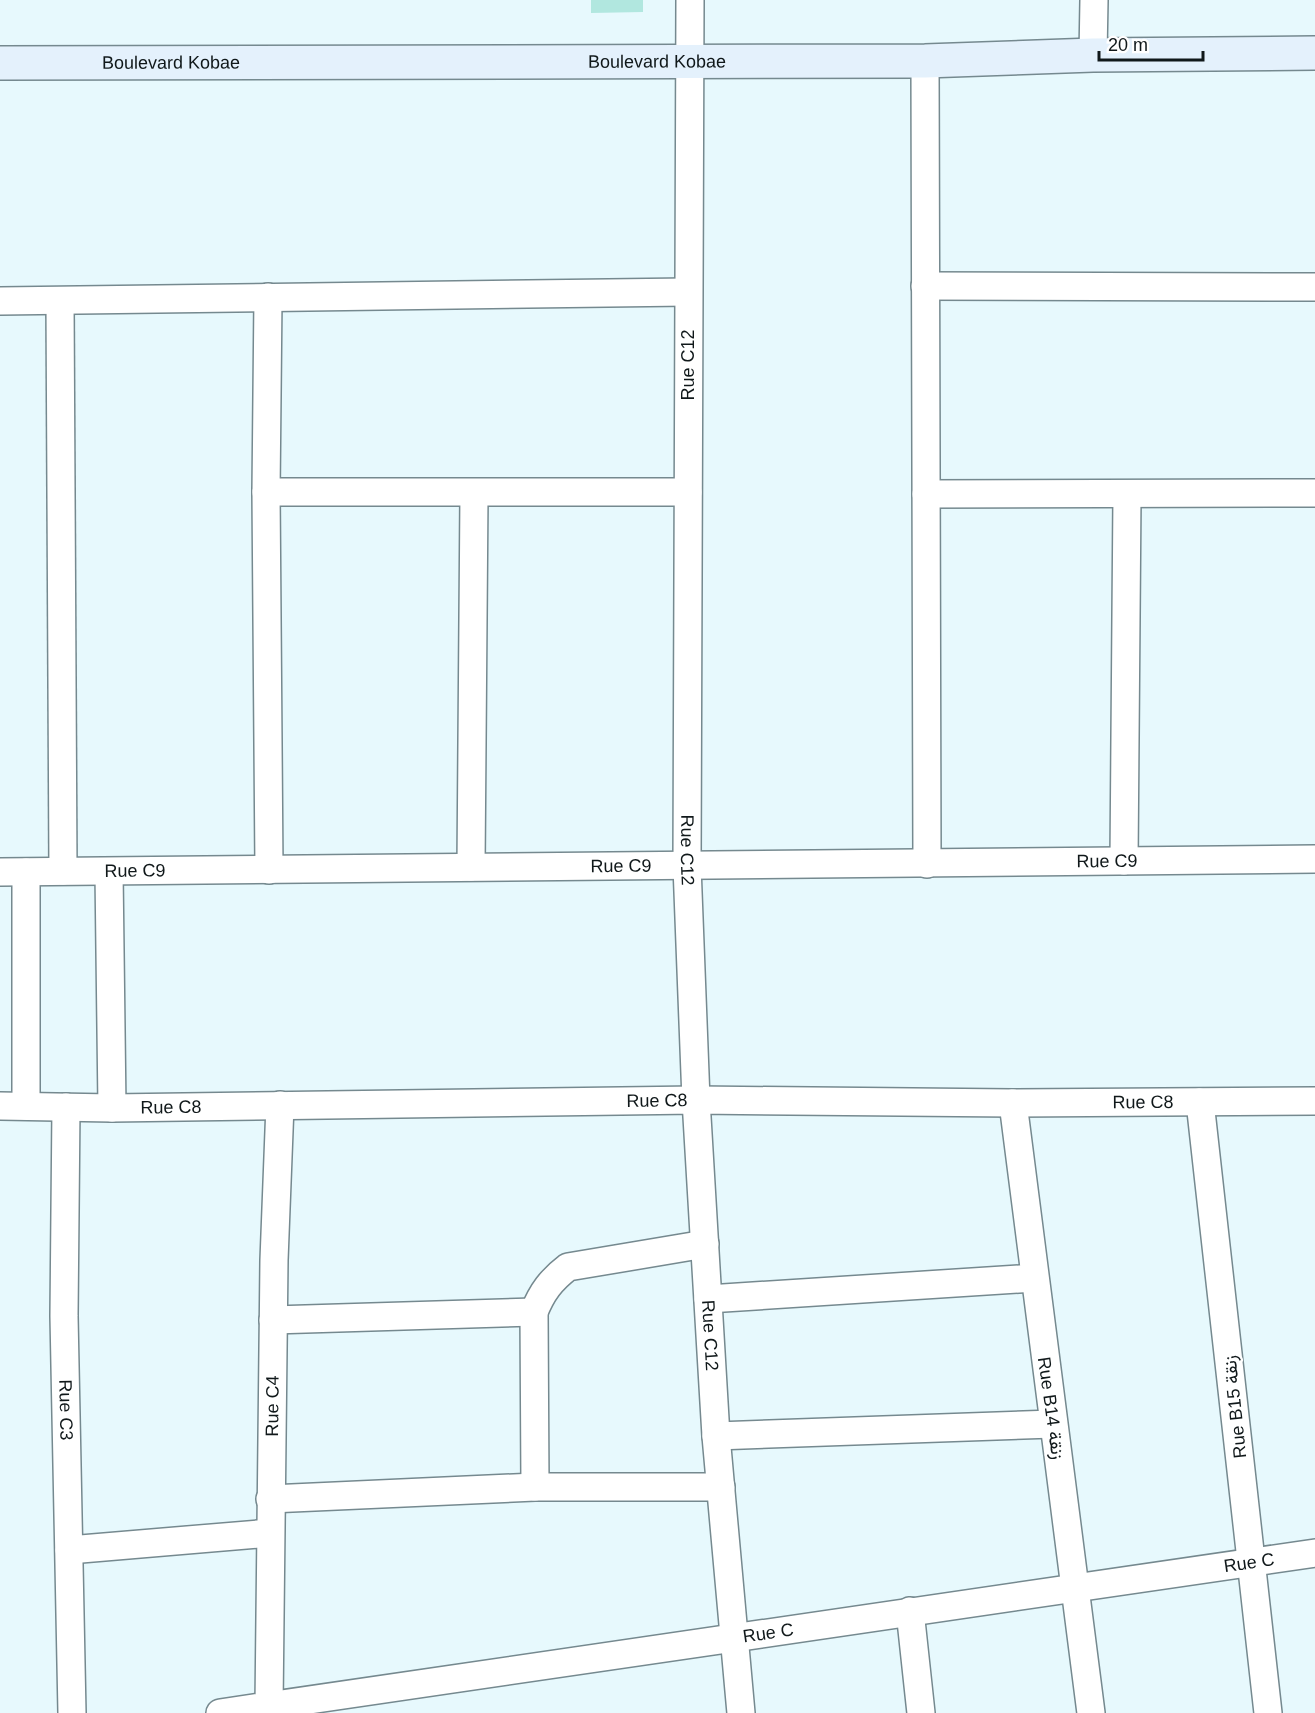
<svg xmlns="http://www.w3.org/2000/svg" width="1315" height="1713" viewBox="0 0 1315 1713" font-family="Helvetica,Vazirmatn,sans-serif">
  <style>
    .building { fill: #b1e7df }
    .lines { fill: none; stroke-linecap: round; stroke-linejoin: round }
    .street-casing { stroke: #75898f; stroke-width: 30 }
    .secondary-casing { stroke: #75898f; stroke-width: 36 }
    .street { stroke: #fff; stroke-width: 27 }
    .secondary { stroke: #e4f1fc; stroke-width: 33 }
    .labels { text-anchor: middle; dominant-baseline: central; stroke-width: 4.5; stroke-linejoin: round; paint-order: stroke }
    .street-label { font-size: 18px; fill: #10181a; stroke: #fff }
  </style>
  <rect width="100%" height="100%" fill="#e7f9fd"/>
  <polygon class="building" points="591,0 643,0 643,12 591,13"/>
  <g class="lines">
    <g class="street-casing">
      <g id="street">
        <path id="s1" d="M 690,0 L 687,866 L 696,1100 L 716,1436 L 741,1713"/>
        <polyline points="1093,55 1094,0"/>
        <polyline points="925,61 927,864"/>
        <polyline points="925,286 1315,287"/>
        <polyline points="268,297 266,492 269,870"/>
        <polyline points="0,301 688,292"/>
        <polyline points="60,301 63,871"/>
        <polyline points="266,492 688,492"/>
        <polyline points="926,494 1315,493"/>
        <polyline points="1124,861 1127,495"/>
        <polyline points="471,867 474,494"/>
        <path id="s2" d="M 0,872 L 1315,859"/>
        <polyline points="26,872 26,1106"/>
        <polyline points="109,872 112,1108"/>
        <polyline points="1200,1102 1268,1713"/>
        <polyline points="1013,1103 1091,1713"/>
        <path id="s3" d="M 0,1106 L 112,1108 L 696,1100 L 1013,1103 L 1315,1101"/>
        <path id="s4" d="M 66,1107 L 64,1316 L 72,1713"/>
        <polyline points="708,1299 1034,1278"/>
        <polyline points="273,1320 534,1312"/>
        <polyline points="716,1436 1053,1424"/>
        <path d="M 535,1487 L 534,1312 C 542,1292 551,1280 568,1267 L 705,1244"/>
        <polyline points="270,1499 535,1487 721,1487"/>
        <polyline points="69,1550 270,1533"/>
        <polyline points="910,1611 921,1713"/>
        <path id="s5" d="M 269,1706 L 274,1260 L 280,1105"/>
        <path id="s6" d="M 220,1713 L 1315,1553"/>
      </g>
    </g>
    <g class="secondary-casing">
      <g id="secondary">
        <path id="s7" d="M 0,63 L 925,61 L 1093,55 L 1315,53"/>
      </g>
    </g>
    <use href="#street" class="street"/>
    <use href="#secondary" class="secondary"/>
  </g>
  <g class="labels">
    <g class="street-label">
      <text stroke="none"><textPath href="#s7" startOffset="657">Boulevard Kobae</textPath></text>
      <text stroke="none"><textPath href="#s7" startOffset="171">Boulevard Kobae</textPath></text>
      <text transform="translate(688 365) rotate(-90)">Rue C12</text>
      <text stroke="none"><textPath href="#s1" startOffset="850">Rue C12</textPath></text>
      <text stroke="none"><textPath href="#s2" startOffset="1107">Rue C9</textPath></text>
      <text stroke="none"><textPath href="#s2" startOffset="621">Rue C9</textPath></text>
      <text stroke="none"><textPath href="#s2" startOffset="135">Rue C9</textPath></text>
      <text stroke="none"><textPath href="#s3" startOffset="657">Rue C8</textPath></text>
      <text stroke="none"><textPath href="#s3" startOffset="1143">Rue C8</textPath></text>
      <text stroke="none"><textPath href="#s3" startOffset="171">Rue C8</textPath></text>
      <text stroke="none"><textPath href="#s1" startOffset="1336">Rue C12</textPath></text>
      <text stroke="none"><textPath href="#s5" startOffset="300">Rue C4</textPath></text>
      <text transform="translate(1235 1407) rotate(-96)">Rue B15 زنقة</text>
      <text transform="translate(1051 1408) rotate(82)">Rue B14 زنقة</text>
      <text stroke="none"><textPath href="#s4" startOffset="303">Rue C3</textPath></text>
      <text stroke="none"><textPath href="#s6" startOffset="1040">Rue C</textPath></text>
      <text stroke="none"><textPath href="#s6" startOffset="554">Rue C</textPath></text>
    </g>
  </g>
  <path d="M1099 51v9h104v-9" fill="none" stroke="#10181a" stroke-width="3"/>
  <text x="1108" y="51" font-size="18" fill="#10181a" stroke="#ffffff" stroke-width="4.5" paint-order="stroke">20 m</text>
</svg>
